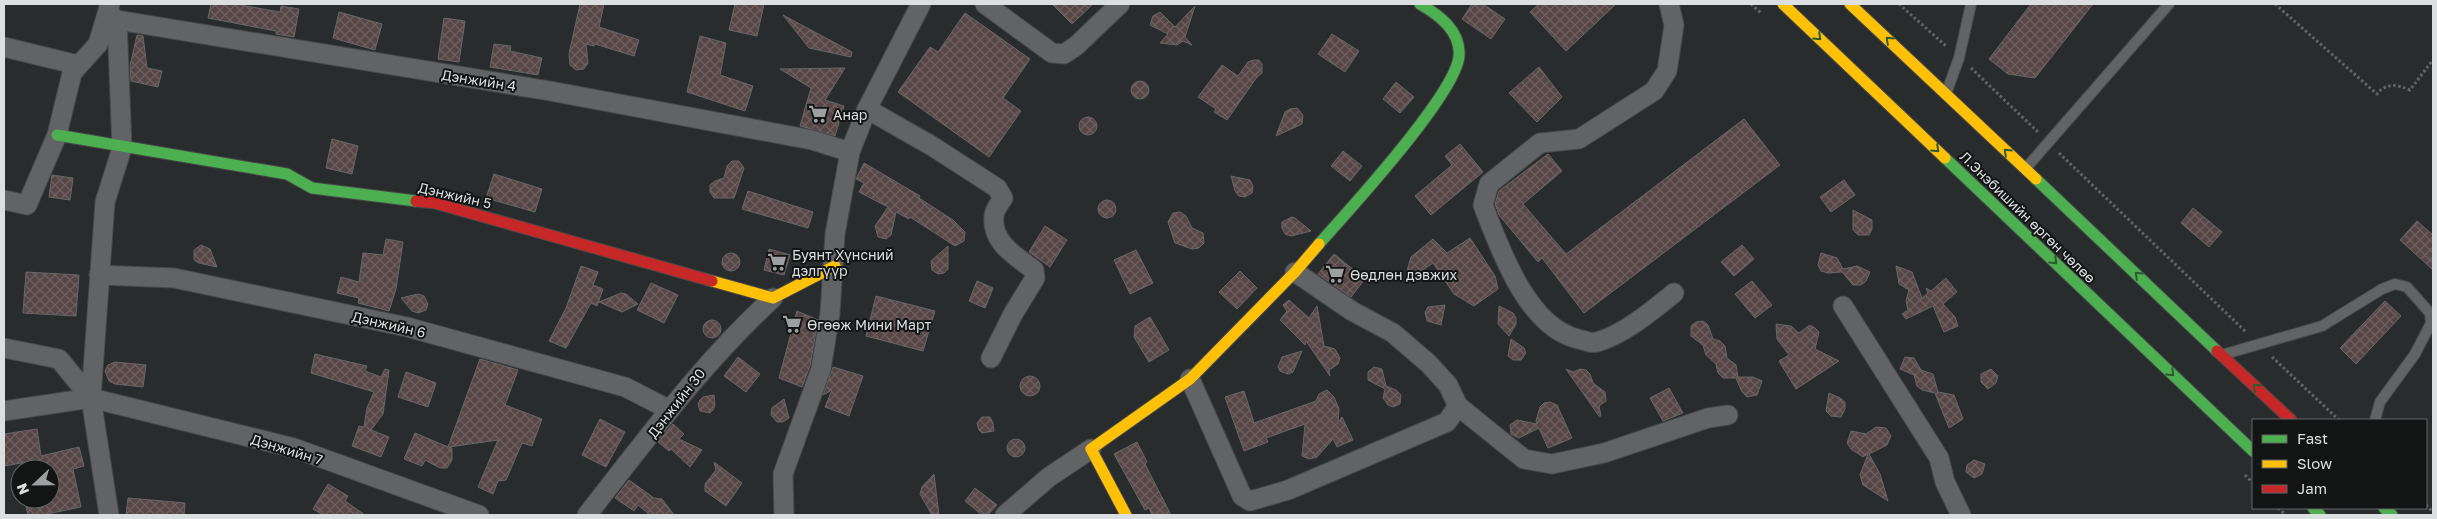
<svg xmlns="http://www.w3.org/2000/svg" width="2437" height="519" viewBox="0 0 2437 519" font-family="'Golos Text',sans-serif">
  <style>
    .building { fill: url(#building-cross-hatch); stroke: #676767 }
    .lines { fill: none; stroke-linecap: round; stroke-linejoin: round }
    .lane-casing { stroke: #474949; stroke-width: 12 }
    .street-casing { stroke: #474949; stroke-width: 21 }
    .fast-casing { stroke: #474949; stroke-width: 13 }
    .slow-casing { stroke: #474949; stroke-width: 13 }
    .jam-casing { stroke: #474949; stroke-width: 13 }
    .path { stroke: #636464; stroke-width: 3; stroke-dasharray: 2.5 2.5; stroke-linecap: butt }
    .lane { stroke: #616364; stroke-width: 10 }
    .street { stroke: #616364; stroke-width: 19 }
    .fast { stroke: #4caf50; stroke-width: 11 }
    .slow { stroke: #ffc107; stroke-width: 11 }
    .jam { stroke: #c62828; stroke-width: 11 }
    .oneway { stroke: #2d5a30 }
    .labels { text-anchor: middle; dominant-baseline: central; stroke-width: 4; stroke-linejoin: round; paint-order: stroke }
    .street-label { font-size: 14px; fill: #dcdfe0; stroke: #131515 }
    .poi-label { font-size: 14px; fill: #dcdfe0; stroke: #131515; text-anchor: start }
  </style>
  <defs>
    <pattern id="building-cross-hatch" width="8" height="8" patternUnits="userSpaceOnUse" patternTransform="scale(1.25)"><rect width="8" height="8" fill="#564645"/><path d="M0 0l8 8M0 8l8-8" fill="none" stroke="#6e6060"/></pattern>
  </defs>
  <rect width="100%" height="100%" fill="#292c2d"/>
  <g class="building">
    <polygon points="211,4 235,4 280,12 281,6 299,9 294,37 276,34 276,31 208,18"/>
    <polygon points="580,4 604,4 599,27 639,40 634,56 595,44 594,46 586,44 588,63 584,69 576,70 570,65 569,54"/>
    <polygon points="735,4 764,4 757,36 729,30"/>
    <polygon points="1052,4 1093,4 1072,24"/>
    <polygon points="1472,4 1483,4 1505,19 1491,39 1462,19"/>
    <polygon points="1539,4 1616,4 1566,51 1530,12"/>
    <polygon points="2031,4 2093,4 2035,78 2008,74 1989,59"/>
    <polygon points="1195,6 1185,37 1192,45 1183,41 1177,45 1160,43 1168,34 1150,25 1153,16 1160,12 1175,27"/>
    <polygon points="339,12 382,24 375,50 333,38"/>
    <polygon points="965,13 1030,59 1003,98 1021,111 989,157 898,92 930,47 938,52"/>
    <polygon points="783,15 852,52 851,57 809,48"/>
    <polygon points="444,18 465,21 459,62 438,59"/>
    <polygon points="1332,34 1359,51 1345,72 1318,54"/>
    <polygon points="137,35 143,36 147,68 162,71 158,87 131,81 130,66"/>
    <polygon points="700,36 726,43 720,75 753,86 745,111 687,92"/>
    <polygon points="494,44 511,46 510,51 542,58 538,75 490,67"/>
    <polygon points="1254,60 1259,60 1262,64 1262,73 1257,77 1227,120 1214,112 1216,109 1198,97 1222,65 1238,76 1248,62"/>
    <polygon points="1539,67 1562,97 1537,122 1509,93"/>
    <polygon points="845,68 825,100 844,106 835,136 800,126 811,88 780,69"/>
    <circle cx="1140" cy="90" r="9"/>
    <polygon points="1396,82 1414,97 1400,113 1383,99"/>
    <polygon points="1297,108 1303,115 1302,124 1276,136 1285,112 1290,109"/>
    <circle cx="1088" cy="126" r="9"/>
    <polygon points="1744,119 1780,165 1584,313 1542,258 1538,262 1499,215 1495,204 1499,191 1548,154 1562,171 1523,204 1566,254"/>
    <polygon points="332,139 358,146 352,174 326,168"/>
    <polygon points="1460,144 1483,172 1431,215 1415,196 1452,165 1445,156"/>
    <polygon points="1343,151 1362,166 1350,181 1331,166"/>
    <polygon points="732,161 739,161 744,168 734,198 714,198 710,192 710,185 715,181 724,178 727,166"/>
    <polygon points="864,163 920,196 919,198 953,220 965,232 964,241 955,246 910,217 909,219 896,212 891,235 886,239 878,237 875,226 888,207 859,192 864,183 856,179"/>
    <polygon points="494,174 542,189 535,212 486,198"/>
    <polygon points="52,175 73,178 70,200 49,197"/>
    <polygon points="1231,176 1250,180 1253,186 1252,193 1245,197 1239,196 1235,191"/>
    <polygon points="1844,180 1855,195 1831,212 1820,197"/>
    <polygon points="748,191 813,212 808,228 742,209"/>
    <circle cx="1107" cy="209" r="9"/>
    <polygon points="2193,208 2222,232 2209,247 2181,223"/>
    <polygon points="1853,210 1872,220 1872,229 1869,235 1858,235 1853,230"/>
    <polygon points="1180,212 1186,216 1192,228 1203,233 1204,243 1199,248 1192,249 1175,243 1168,222 1173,213"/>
    <polygon points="1292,217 1295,218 1311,231 1291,236 1285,234 1282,228 1282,222"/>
    <polygon points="2417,221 2433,235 2433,270 2400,240"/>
    <polygon points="1045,226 1067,240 1050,267 1029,252"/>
    <polygon points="1470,238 1495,276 1498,289 1474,306 1454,294 1433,263 1421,271 1407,271 1411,257 1433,239 1447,253"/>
    <polygon points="386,239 403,242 396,289 389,311 358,303 359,298 337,293 341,277 359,282 363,253 383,255"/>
    <polygon points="201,245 210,249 217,267 199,263 194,260 194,250"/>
    <polygon points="1742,245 1754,259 1734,276 1721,262"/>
    <polygon points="948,246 948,269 944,273 938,274 932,270 931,261"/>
    <polygon points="769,249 790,255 784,275 764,270"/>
    <polygon points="1136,250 1153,283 1130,294 1114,260"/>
    <polygon points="1821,253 1837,258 1843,269 1857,266 1870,272 1866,281 1861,285 1853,285 1842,272 1828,273 1821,271 1818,265"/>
    <circle cx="731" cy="262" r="9"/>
    <polygon points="1334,254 1365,279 1351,297 1318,274"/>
    <polygon points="581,266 598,272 593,285 603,289 597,306 591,303 566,348 549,341 566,308"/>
    <polygon points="1896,266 1912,272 1922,298 1928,293 1926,288 1931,291 1946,278 1957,292 1943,304 1955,317 1958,326 1944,332 1933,306 1906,319 1902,314 1908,310 1906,301 1909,290 1899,284"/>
    <polygon points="1240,271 1257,288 1237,309 1219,292"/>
    <polygon points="26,272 79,275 76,316 23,313"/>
    <polygon points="977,281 993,288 985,308 969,301"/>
    <polygon points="1752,281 1772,305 1755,318 1735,294"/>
    <polygon points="651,283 678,295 664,323 637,310"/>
    <polygon points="621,293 626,294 638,304 622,312 599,302"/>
    <polygon points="418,294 424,296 428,304 426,310 418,313 412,311 401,298"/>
    <polygon points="876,296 935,311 923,351 866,336"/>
    <polygon points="1289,300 1309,318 1317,306 1324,346 1335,349 1340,358 1338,364 1329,370 1330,376 1306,341 1305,345 1280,320 1287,311 1283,305"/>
    <polygon points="2385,301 2401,316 2356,364 2340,348"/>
    <polygon points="1445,305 1441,325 1427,321 1425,312 1428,307"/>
    <polygon points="1499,306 1513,313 1516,318 1516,324 1509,336 1498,324"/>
    <polygon points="797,311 818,320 810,366 802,387 779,378"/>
    <polygon points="1150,317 1169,350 1149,362 1134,337 1135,326"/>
    <circle cx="712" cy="329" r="9"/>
    <polygon points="1703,321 1708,325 1713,339 1720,341 1725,346 1727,358 1736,365 1738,377 1753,377 1762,381 1757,395 1747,397 1742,392 1736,378 1723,378 1718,373 1716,364 1706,355 1703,345 1691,336 1691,326 1696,322"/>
    <polygon points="1776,324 1791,326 1799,333 1810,325 1815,328 1819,332 1815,349 1839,361 1796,389 1779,361 1789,355 1777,339"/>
    <polygon points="1511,339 1524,348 1526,353 1521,360 1513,360 1508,356"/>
    <polygon points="1302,351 1293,372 1288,374 1280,371 1278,367 1282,357"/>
    <polygon points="315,354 367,366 365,371 381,377 385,369 389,370 383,414 371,430 389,437 381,457 352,446 359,426 364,427 367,408 374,392 311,373"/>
    <polygon points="738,357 760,374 746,392 724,376"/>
    <polygon points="1905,357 1914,358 1921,370 1933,374 1938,392 1954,395 1963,419 1949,428 1935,393 1922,390 1917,386 1914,375 1900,369"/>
    <polygon points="480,359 518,370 505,405 542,419 532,446 522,443 506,480 498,481 493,494 478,487 498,440 449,447 452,448 452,460 447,468 440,468 425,460 422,466 404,459 415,433 448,447"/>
    <polygon points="115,362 146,365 143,387 115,384 109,381 105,371 108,365"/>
    <polygon points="833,367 863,376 849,416 825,407 832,390 823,395"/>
    <polygon points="1374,367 1382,369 1386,386 1396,390 1401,395 1400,404 1393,407 1388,405 1383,398 1385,389 1368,380 1368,372"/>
    <polygon points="1566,369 1573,372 1580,369 1586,370 1590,374 1593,383 1605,392 1606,401 1599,406 1601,416 1599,416"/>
    <polygon points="1991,369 1998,376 1996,383 1988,389 1981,382 1981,374"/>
    <polygon points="406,372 436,383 428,407 398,397"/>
    <circle cx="1030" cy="386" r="10"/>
    <polygon points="1669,388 1683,413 1663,421 1650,398"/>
    <polygon points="1327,390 1334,397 1339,409 1338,423 1342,417 1353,440 1337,447 1333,439 1317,457 1309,459 1302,456 1305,424 1266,438 1268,442 1244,451 1225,397 1244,391 1254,423 1316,401 1319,394"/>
    <polygon points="1829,393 1840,398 1845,402 1845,409 1841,417 1831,416 1826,411"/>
    <polygon points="714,395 715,405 713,410 710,413 700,411 698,404 700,400 703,397"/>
    <polygon points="784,399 789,418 783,422 777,422 771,415 772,408"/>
    <polygon points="1550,402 1557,405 1572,438 1548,448 1539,428 1519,438 1511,434 1510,425 1517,420 1537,424 1536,421 1540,407 1544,403"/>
    <polygon points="982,417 990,417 993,423 994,431 982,433 979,430 977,423"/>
    <polygon points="600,419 625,432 606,467 582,455"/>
    <polygon points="673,424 684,434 679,439 702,450 690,467 671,449 669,451 658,442"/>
    <polygon points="1876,427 1886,428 1891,436 1887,445 1869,454 1880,474 1888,501 1863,485 1860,475 1868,454 1863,457 1851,449 1847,443 1851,431 1866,434"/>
    <polygon points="37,429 41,456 79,447 84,466 73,469 81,507 42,515 28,515 24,499 50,499 50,469 22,469 21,463 4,466 4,434"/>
    <circle cx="1016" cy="448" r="9"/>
    <polygon points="1137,442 1147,462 1145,464 1171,515 1152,515 1149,508 1145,510 1114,454"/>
    <polygon points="1974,460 1985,464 1982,474 1974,478 1966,472 1967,465"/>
    <polygon points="714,462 742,483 726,506 705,491 705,484 716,470"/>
    <polygon points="934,474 939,515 932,515 920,494 922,487"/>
    <polygon points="629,480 654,498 662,499 674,515 650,515 638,505 634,511 615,498"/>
    <polygon points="328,484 348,496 345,501 365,515 323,515 313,509"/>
    <polygon points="975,488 997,505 988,515 982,515 965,501"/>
    <polygon points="128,498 185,503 184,515 126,515"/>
  </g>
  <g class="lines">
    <g class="lane-casing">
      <g id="lane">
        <polyline points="1946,94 1959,58 1971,4"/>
        <polyline points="2026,168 2169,4"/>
        <polyline points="2225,354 2322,326 2382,289 2395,284 2407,287 2430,313 2431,323 2415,354 2380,402 2375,420"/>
      </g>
    </g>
    <g class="street-casing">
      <g id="street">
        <polyline points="985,4 1052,53 1064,54 1076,46 1120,4"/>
        <path d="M 1669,4 L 1674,25 L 1670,52 L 1667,71 L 1654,91 L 1579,139 L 1540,143 L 1489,184 L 1483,205 C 1500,249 1527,327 1578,339 C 1584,340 1592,344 1597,342 C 1623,335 1653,310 1674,293"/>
        <polyline points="108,14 117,20 550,91 812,140 850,152"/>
        <polyline points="4,47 78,65"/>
        <path d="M 867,109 L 932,146 L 997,188 L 1003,198 C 1000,203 994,210 994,216 C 991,243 1016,256 1034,270 L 1035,278 L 1013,314 L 991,358"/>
        <polyline points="4,200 27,205 57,135 72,73 98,44 110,4"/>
        <polyline points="99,275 174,278 407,327 625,387 670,410"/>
        <polyline points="1843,306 1939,458 1945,482 1961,515"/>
        <polyline points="4,348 59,359 91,398"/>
        <polyline points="1190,379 1242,496 1250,501 1288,490 1447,422 1458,406 1448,385 1429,364 1393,333 1352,311 1295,272"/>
        <polyline points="1458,406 1524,459 1552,464 1604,453 1708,418 1728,415"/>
        <polyline points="4,411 91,398 294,448 479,515"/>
        <polyline points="109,515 91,398 105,202 122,148 117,20"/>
        <path d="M 587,515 C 646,440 702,363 773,298"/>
        <polyline points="784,515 783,474 821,369 830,313 835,234 850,152 867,109 921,4"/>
        <polyline points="1005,515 1049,477 1091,449"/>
      </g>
    </g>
    <g class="fast-casing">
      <g id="fast">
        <polyline points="57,135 287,174 312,188 416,201"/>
        <polyline points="1945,158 2253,451"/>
        <polyline points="2036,179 2217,351"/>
        <path d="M 1319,244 C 1348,211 1456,94 1459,56 C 1461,31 1439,15 1420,4"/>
        <polyline points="2313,508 2320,515"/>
        <polyline points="2384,508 2392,515"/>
      </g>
    </g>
    <g class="slow-casing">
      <g id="slow">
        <polyline points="1783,4 1945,158"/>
        <polyline points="1850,4 2036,179"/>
        <polyline points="712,281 773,298 835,266"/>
        <polyline points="1126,515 1091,449 1190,379 1295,272 1319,244"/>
      </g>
    </g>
    <g class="jam-casing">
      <g id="jam">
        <polyline points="416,201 435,203 712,281"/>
        <polyline points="2217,351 2291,420"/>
      </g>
    </g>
    <g class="path">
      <polyline points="1751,4 1761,13"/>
      <polyline points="1899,4 1946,46"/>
      <path d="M 2275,4 L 2377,94 C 2386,82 2398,85 2410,90 L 2432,61"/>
      <polyline points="1971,68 2039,133"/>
      <polyline points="2059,153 2246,332"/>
      <polyline points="2272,357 2339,420"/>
      <polyline points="2245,475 2253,483"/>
      <polyline points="2426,505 2433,512"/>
      <polyline points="2278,508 2286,515"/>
    </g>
    <use href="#lane" class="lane"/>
    <use href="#street" class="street"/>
    <use href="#fast" class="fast"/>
    <use href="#slow" class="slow"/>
    <use href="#jam" class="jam"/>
  </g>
  <defs><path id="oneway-chevron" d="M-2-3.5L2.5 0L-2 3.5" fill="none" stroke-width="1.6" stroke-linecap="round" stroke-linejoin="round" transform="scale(1.25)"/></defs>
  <g class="oneway">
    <use href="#oneway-chevron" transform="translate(1818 37) rotate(44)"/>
    <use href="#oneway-chevron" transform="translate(1889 40) rotate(-137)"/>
    <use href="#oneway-chevron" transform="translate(1936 149) rotate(44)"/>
    <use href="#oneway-chevron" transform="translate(2007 152) rotate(-137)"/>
    <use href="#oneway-chevron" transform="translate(2054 261) rotate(44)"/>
    <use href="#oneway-chevron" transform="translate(2138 275) rotate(-137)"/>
    <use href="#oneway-chevron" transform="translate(2171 373) rotate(44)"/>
    <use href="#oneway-chevron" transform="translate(2256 387) rotate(-137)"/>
  </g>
  <defs>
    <g id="supermarket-bare" transform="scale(1.5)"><path d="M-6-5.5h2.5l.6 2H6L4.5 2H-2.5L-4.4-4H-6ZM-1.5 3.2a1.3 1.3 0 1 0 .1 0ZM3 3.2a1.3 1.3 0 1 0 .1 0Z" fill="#9da0a1" stroke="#131515" stroke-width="2.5" paint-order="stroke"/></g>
  </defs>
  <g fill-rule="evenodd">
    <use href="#supermarket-bare" x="818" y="114"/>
    <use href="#supermarket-bare" x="777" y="262"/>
    <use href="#supermarket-bare" x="1335" y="274"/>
    <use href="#supermarket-bare" x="792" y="324"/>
  </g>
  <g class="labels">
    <g class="street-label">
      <text transform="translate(479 80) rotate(9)">Дэнжийн 4</text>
      <text transform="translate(455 195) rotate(13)">Дэнжийн 5</text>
      <text transform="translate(2028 217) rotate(44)">Л.Энэбишийн өргөн чөлөө</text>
      <text transform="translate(389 324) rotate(13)">Дэнжийн 6</text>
      <text transform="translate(676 403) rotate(-52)">Дэнжийн 30</text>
      <text transform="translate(287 449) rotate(17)">Дэнжийн 7</text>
    </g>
    <g class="poi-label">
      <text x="833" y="114">Анар</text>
      <text x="792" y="254">Буянт Хүнсний<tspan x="792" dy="16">дэлгүүр</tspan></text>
      <text x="1350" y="274">Өөдлөн дэвжих</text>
      <text x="807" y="324">Өгөөж Мини Март</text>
    </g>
  </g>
  <rect width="2437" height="519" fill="none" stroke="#dcdfe0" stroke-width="10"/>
  <rect x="2252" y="419" width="175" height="90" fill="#131515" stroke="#636666"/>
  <rect x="2262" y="435" width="25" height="8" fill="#4caf50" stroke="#636666"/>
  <text x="2297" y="444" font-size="15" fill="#dcdfe0">Fast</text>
  <rect x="2262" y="460" width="25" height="8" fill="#ffc107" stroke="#636666"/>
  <text x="2297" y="469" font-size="15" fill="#dcdfe0">Slow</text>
  <rect x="2262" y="485" width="25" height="8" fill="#c62828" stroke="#636666"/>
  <text x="2297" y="494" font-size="15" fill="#dcdfe0">Jam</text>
  <g transform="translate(35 484) rotate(248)"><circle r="24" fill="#131515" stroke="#636666"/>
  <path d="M0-4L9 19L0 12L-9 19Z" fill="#9da0a1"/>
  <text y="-8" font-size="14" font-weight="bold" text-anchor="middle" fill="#dcdfe0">N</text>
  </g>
</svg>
